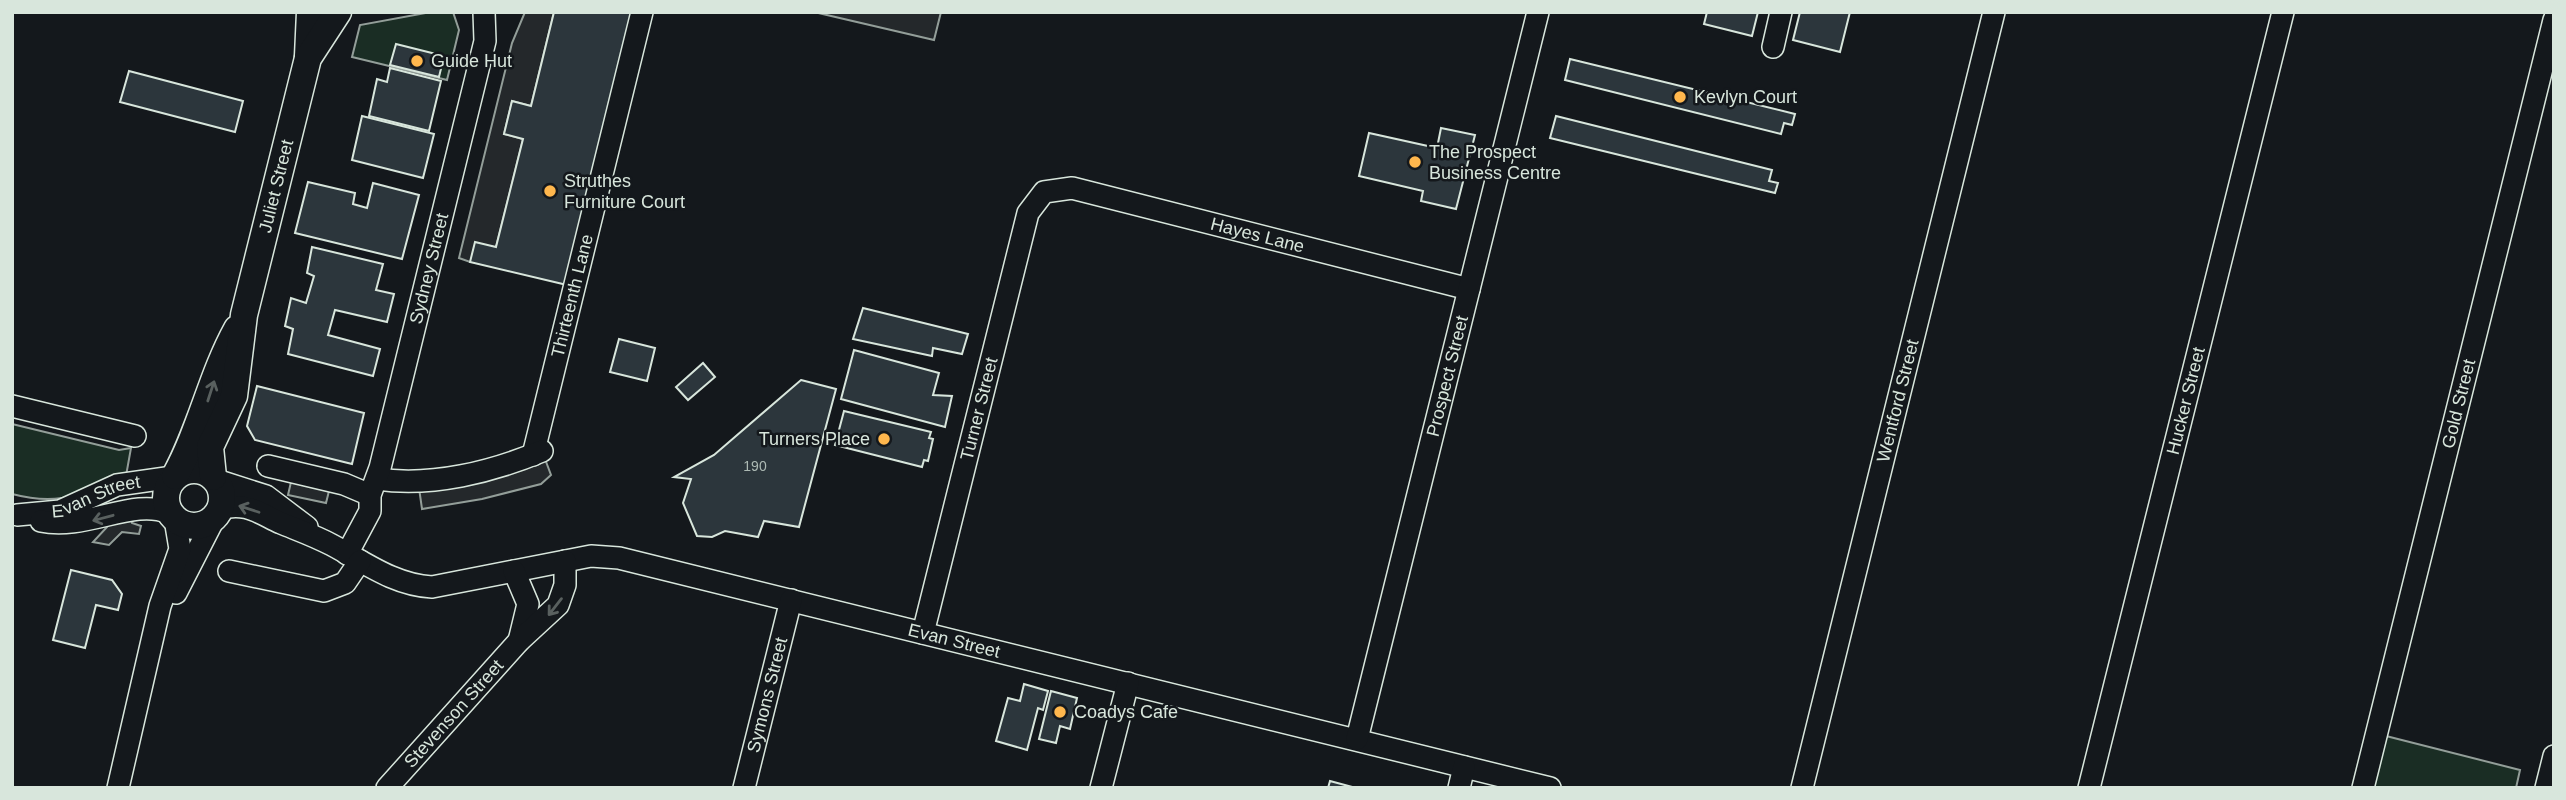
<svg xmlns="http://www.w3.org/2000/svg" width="2566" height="800" viewBox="0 0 2566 800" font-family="Helvetica,sans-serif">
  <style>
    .green { fill: #1a2d24; stroke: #939e99; stroke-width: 2 }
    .parking { fill: #24282b; stroke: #939e99; stroke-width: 2 }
    .building { fill: #2c363c; stroke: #d8e6dc; stroke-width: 2 }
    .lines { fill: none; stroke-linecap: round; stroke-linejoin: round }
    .minor-casing { stroke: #d8e6dc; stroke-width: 24 }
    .major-casing { stroke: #d8e6dc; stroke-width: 29 }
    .minor { stroke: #14181c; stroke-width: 21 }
    .major { stroke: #14181c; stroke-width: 26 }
    .oneway { stroke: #59605f }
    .poi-dot { fill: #ffb74d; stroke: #14181c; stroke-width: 2.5 }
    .labels { text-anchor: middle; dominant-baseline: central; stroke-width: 5; stroke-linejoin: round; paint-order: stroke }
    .number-label { font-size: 14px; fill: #adbab4 }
    .poi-label { font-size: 18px; fill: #d8e6dc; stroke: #14181c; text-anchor: start }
    .street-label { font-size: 18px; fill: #d8e6dc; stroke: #14181c }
  </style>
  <rect width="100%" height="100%" fill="#14181c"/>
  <g class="green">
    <polygon points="431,12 453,12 459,30 447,80 352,57 360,25"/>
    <path d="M 12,424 L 119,450 L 131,448 L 126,476 C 80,493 62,507 12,494 Z"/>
    <polygon points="2386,736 2520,770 2516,788 2373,788"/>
  </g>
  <g class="parking">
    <polygon points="525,12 554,12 531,106 512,101 504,134 523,139 496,247 470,262 459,258 512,43"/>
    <polygon points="814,12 941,12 934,40"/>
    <polygon points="542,451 551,475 541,484 482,499 422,509 418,481"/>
    <polygon points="291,482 329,491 326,503 288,495"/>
    <polygon points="129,511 132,523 141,526 139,534 122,532 109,545 93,542 120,513"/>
  </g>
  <g class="building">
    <polygon points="554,12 632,12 567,285 470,262 475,242 496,247 523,139 504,134 512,101 531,106"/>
    <polygon points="1707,12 1758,12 1752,36 1704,24"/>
    <polygon points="1800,12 1850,12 1840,52 1793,40"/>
    <polygon points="396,44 444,56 439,77 390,65"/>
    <polygon points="1570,59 1795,114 1792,125 1784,123 1781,134 1565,80"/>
    <polygon points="390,68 441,81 429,131 369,116 377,79 387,82"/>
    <polygon points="129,71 243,101 235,132 120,102"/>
    <polygon points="362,116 434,134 423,178 352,160"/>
    <polygon points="1556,116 1772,170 1769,181 1778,183 1775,193 1550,138"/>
    <polygon points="1441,128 1475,135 1456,209 1421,201 1423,191 1359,176 1369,133 1437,148"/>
    <polygon points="308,182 355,193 353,204 367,208 373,183 419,195 402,259 295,233"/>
    <polygon points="312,247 383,264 376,290 394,294 387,322 335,310 328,335 380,349 373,376 288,354 293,329 285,326 291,298 306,303 314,276 307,273"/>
    <polygon points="863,308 968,334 962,354 933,348 932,356 853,339"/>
    <polygon points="619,339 655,348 647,381 610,372"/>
    <polygon points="854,350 939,373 933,395 952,396 945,427 841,399"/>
    <polygon points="703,363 715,377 688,400 676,387"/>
    <polygon points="801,380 836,389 799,527 764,521 758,537 725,531 712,537 697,536 683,503 691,479 674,477 714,455"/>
    <polygon points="257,386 364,413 352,464 255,440 247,426"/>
    <polygon points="844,411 931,432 929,438 933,439 928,461 924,460 922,467 835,445"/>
    <polygon points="71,570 112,580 122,594 118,610 96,605 85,648 53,640"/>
    <polygon points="1024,684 1048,691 1043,710 1038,708 1027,750 996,741 1008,698 1020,701"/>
    <polygon points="1051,691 1077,698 1070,729 1060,726 1056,743 1039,739"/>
    <polygon points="1330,781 1356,788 1328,788"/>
  </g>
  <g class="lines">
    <g class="minor-casing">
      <g id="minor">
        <polyline points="1773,47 1781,12"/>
        <polyline points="12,406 135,436"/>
        <path id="s1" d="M 533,455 L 642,12"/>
        <polyline points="268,466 344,484 370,495"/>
        <path d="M 377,479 C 432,487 492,472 542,451"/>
        <polyline points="216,480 266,496 307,527"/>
        <path id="s2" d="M 220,509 C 245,501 259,513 281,523 C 298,530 315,536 332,545 C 364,562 394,585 432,587 L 591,556 L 619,558 L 1550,788"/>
        <path id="s3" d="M 17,515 L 60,511 L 117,485 L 173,477"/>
        <path d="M 41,521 C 85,531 134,497 169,513"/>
        <path id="s4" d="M 347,554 L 370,511 L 370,495 L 380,468 L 485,41 L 484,12"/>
        <polyline points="229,571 324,591 345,583 360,561"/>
        <polyline points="514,571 528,604 519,641"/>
        <polyline points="176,593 217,513"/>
        <path id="s5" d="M 923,633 L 1028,213 L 1044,192 L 1072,188 L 1469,289"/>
        <path id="s6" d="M 1357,739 L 1538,12"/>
        <polyline points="118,788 160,606 180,549 175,519"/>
        <path id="s7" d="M 387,788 L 519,641 L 558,605 L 565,585 L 565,561"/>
        <path id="s8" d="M 744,788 L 791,600"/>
        <polyline points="1101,788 1128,683"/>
        <polyline points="1459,788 1464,767"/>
        <path id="s9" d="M 1802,788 L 1994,12"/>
        <path id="s10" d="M 2089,788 L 2283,12"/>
        <path id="s11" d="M 2363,788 L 2554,20"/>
        <polyline points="2546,788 2554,756"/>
      </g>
    </g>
    <g class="major-casing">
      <g id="major">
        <polyline points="308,56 310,12"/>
        <circle cx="194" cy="498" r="28"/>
        <path d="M 175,476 C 201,429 211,376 237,329"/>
        <path id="s12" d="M 213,477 L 210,447 L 234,396 L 244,315 L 308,58 L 338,12"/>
      </g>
    </g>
    <use href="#minor" class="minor"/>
    <use href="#major" class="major"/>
  </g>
  <defs><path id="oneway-shaft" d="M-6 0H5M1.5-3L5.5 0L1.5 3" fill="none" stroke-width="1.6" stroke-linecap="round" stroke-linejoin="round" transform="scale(1.75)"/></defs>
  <g class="oneway">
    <use href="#oneway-shaft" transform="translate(211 391) rotate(-72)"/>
    <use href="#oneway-shaft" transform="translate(249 509) rotate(-162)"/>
    <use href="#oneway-shaft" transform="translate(103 518) rotate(165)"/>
    <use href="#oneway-shaft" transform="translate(555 607) rotate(128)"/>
  </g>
  <g class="poi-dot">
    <circle cx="417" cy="61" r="7"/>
    <circle cx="1680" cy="97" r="7"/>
    <circle cx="1415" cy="162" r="7"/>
    <circle cx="550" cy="191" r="7"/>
    <circle cx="884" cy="439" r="7"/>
    <circle cx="1060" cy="712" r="7"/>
  </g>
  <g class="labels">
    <g class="number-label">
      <text x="755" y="466">190</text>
    </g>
    <g class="poi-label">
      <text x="431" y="61">Guide Hut</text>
      <text x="1694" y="97">Kevlyn Court</text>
      <text x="1429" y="152">The Prospect<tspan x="1429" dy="21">Business Centre</tspan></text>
      <text x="564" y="181">Struthes<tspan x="564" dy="21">Furniture Court</tspan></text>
      <text x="870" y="439" text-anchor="end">Turners Place</text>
      <text x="1074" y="712">Coadys Cafe</text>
    </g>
    <g class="street-label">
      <text stroke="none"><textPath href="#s12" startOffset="301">Juliet Street</textPath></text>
      <text stroke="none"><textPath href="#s5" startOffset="679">Hayes Lane</textPath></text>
      <text stroke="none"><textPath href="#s4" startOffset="299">Sydney Street</textPath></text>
      <text stroke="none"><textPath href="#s1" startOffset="164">Thirteenth Lane</textPath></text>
      <text stroke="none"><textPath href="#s6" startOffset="374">Prospect Street</textPath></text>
      <text stroke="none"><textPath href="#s9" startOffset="399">Wentford Street</textPath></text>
      <text stroke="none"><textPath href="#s10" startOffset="399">Hucker Street</textPath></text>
      <text stroke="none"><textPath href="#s11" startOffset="396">Gold Street</textPath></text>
      <text stroke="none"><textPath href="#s5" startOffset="231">Turner Street</textPath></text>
      <text stroke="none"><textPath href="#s3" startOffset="82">Evan Street</textPath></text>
      <text stroke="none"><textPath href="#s2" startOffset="765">Evan Street</textPath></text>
      <text stroke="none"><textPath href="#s8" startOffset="96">Symons Street</textPath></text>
      <text stroke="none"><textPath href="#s7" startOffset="100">Stevenson Street</textPath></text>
    </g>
  </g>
  <rect width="2566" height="800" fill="none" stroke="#d8e6dc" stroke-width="28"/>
</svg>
